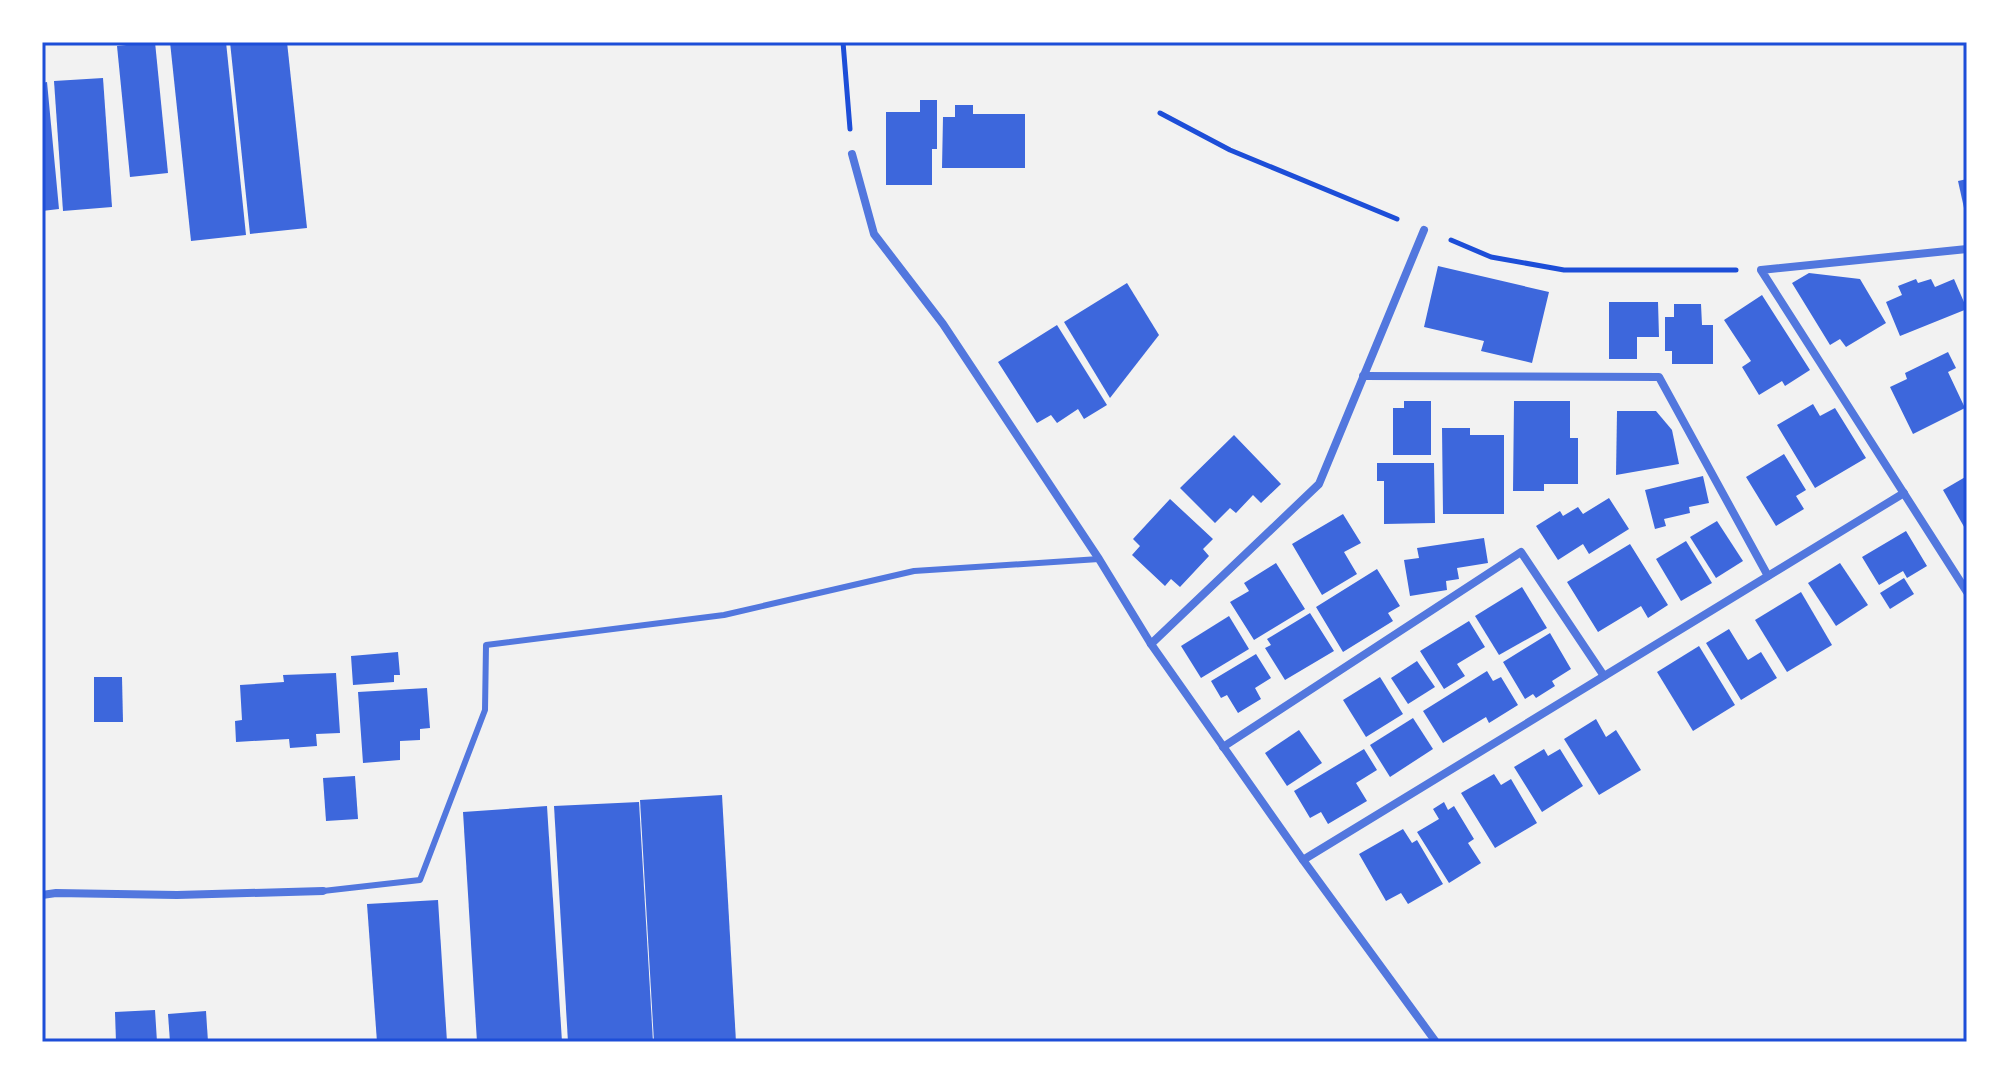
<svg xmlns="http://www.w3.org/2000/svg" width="2009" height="1084" viewBox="0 0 2009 1084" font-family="Commissioner,sans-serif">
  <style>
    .building { fill: #3d67dc }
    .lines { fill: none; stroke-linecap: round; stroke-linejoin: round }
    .path { stroke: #1d4ed8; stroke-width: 5 }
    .service { stroke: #5277de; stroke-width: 6 }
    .minor { stroke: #5277de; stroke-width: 8 }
    .neatline { fill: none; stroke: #1d4ed8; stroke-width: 3 }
  </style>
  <rect width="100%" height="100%" fill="#f2f2f2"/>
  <g class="building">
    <polygon points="155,42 168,173 130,177 117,46"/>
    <polygon points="170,42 226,42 246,235 191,241"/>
    <polygon points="230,42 287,42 307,228 250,234"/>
    <polygon points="103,78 112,207 63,211 54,81"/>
    <polygon points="47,82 59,209 42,211 42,83"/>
    <polygon points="920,100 937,100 937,149 932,149 932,185 886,185 886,112 920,112"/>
    <polygon points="955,105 973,105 973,114 1025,114 1025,168 942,168 943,117 955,117"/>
    <polygon points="1967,179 1967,217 1966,217 1958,181"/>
    <polygon points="1438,266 1549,292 1532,363 1481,351 1484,341 1424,327"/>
    <polygon points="1809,273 1860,279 1886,323 1846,347 1840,339 1830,345 1792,283"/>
    <polygon points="1916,279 1918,283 1931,279 1935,287 1954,279 1967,309 1900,336 1886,302 1902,295 1898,286"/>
    <polygon points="1127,283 1159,335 1110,398 1064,322"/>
    <polygon points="1762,295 1810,370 1785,386 1782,381 1759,395 1742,367 1751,361 1724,320"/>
    <polygon points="1609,302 1658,302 1659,337 1637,337 1637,359 1609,359"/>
    <polygon points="1674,304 1701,304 1702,325 1713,325 1713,364 1672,364 1672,351 1665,351 1665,317 1674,317"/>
    <polygon points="1057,325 1107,405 1084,419 1078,409 1057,423 1051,415 1037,423 998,362"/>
    <polygon points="1948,352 1956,368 1948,372 1965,408 1913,434 1890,387 1907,379 1905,373"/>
    <polygon points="1404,401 1431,401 1431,455 1393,455 1393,408 1404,408"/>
    <polygon points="1514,401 1570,401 1570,438 1578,438 1578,484 1544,484 1544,491 1513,491"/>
    <polygon points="1813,404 1820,416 1835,408 1866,458 1815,488 1777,425"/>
    <polygon points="1617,411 1656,411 1672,430 1679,464 1616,475"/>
    <polygon points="1442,428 1470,428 1470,435 1504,435 1504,514 1443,514"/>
    <polygon points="1234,435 1281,484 1261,503 1253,495 1236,513 1230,508 1215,523 1180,488"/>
    <polygon points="1784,454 1806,490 1796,496 1804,509 1776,526 1746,477"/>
    <polygon points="1377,463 1434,463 1435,523 1384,524 1384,481 1377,481"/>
    <polygon points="1703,476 1709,503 1689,507 1690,513 1664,519 1666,526 1655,529 1645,490"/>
    <polygon points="1967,476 1967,532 1943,490"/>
    <polygon points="1609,498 1629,529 1589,554 1583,544 1558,560 1536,526 1560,511 1563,516 1578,507 1583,514"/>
    <polygon points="1170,499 1213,539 1203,549 1209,556 1180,587 1171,579 1165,586 1132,555 1140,546 1133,539"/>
    <polygon points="1343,514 1361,543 1344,552 1357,574 1322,595 1292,544"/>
    <polygon points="1717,521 1743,561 1716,578 1690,537"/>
    <polygon points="1906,531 1927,566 1907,578 1903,571 1879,585 1862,557"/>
    <polygon points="1484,538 1488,563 1457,568 1459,579 1446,581 1447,590 1410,596 1404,560 1419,558 1417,548"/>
    <polygon points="1686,541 1712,583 1681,601 1656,559"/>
    <polygon points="1630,544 1668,605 1648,618 1641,606 1598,632 1567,582"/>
    <polygon points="1276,563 1305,609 1254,640 1230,602 1249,591 1244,583"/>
    <polygon points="1840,563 1868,605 1836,626 1808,583"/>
    <polygon points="1377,569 1400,606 1388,613 1393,621 1343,652 1316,607"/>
    <polygon points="1904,578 1914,594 1890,609 1880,593"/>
    <polygon points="1522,587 1547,628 1499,655 1475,616"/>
    <polygon points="1801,592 1832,645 1787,672 1755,620"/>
    <polygon points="1310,613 1334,651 1285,680 1265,648 1271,645 1267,639"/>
    <polygon points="1229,616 1249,649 1201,678 1181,646"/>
    <polygon points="1469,621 1485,647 1457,664 1465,676 1444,689 1420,651"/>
    <polygon points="1729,629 1748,660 1761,652 1777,678 1741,700 1706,643"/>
    <polygon points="1550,633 1571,669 1552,681 1555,686 1536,698 1533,694 1525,699 1503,662"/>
    <polygon points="1699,646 1735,705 1693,731 1657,672"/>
    <polygon points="398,652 400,675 394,675 394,682 353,685 351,656"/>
    <polygon points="1256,654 1271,678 1255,688 1261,699 1238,713 1227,695 1221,698 1211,681"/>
    <polygon points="1417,661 1435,687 1408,704 1391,678"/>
    <polygon points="1487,671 1493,681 1501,677 1518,705 1489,723 1486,717 1443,743 1423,711"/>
    <polygon points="336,673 340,733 316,734 317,746 290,748 289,739 236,742 235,721 242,720 240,685 284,682 283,675"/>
    <polygon points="94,677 122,677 123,722 94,722"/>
    <polygon points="1380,677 1403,714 1366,737 1343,700"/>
    <polygon points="427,688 430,728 420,729 420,740 400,741 400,760 363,763 358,692"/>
    <polygon points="1413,718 1433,749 1390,777 1370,745"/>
    <polygon points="1596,719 1606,737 1616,730 1641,770 1599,795 1564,739"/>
    <polygon points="1299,730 1322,763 1287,786 1265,753"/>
    <polygon points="1364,749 1377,770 1356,783 1367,801 1328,824 1321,812 1310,818 1294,791"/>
    <polygon points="1544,749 1548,756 1560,749 1583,786 1542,812 1514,767"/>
    <polygon points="1494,774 1501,785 1511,779 1537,823 1495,848 1461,793"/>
    <polygon points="355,776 358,819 326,821 323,778"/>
    <polygon points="722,795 736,1042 654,1042 640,800"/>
    <polygon points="639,802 653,1042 568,1042 554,806"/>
    <polygon points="1444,802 1448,810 1454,806 1474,839 1468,843 1481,863 1449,883 1417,832 1439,819 1433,809"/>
    <polygon points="547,806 562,1042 477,1042 463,812"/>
    <polygon points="1403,829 1412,843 1417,840 1443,884 1408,904 1401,893 1386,901 1359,854"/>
    <polygon points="438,900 447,1042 377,1042 367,904"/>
    <polygon points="155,1010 157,1042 116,1042 115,1012"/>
    <polygon points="206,1011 208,1042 170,1042 168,1014"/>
  </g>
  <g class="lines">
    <g class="path">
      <polyline points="843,42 850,129"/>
      <polyline points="1160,113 1230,150 1397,219"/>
      <polyline points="1451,240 1491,257 1564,270 1736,270"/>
    </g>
    <polyline class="service" points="323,891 420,880 485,710 486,645 724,615 914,571 1099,559"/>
    <g class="minor">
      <polyline points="852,154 874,234 943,324 1099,559 1151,644 1303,860 1436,1042"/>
      <polyline points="1967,249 1761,270 1967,592"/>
      <polyline points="1363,376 1659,377 1768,576"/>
      <polyline points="1151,644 1319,484 1424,230"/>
      <polyline points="1223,747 1521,552 1604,676"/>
      <polyline points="1303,860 1904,493"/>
      <polyline points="42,895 56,893 177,895 323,891"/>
    </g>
  </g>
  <rect width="2009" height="1084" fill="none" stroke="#ffffff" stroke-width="88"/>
  <rect x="44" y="44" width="1921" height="996" class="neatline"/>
</svg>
